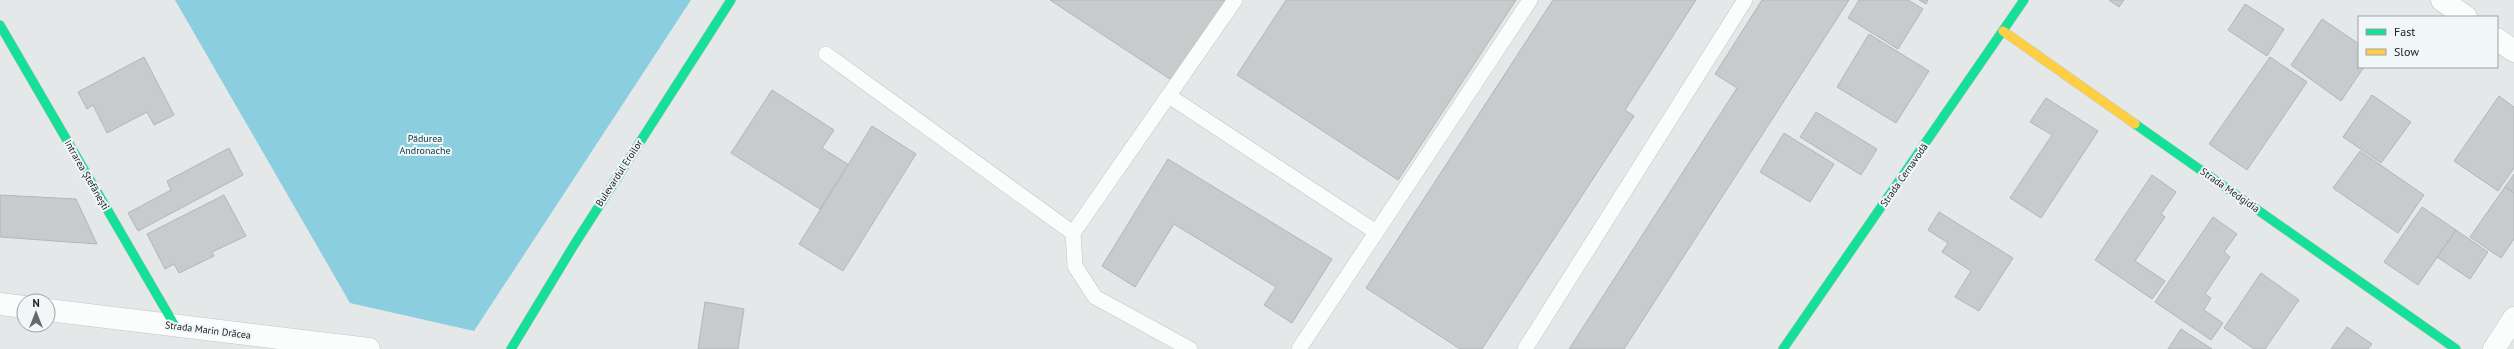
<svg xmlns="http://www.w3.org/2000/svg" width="2514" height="349" viewBox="0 0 2514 349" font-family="'PT Sans',sans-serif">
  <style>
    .forest { fill: #8acedf }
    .building { fill: #c8cbcb; stroke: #b3b6b7 }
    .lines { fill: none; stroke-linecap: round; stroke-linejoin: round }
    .lane-casing { stroke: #c2c5c6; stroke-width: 16 }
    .street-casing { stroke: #c2c5c6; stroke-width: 23 }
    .fast-casing { stroke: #c2c5c6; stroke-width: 10 }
    .slow-casing { stroke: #c2c5c6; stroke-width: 10 }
    .lane { stroke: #fbfcfc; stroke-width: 15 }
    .street { stroke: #fbfcfc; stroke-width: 22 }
    .fast { stroke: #16e098; stroke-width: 9 }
    .slow { stroke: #ffcf43; stroke-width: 9 }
    .labels { text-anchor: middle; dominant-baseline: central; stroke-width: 4; stroke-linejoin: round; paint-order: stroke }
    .park-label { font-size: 10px; fill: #003744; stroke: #f1f6f8 }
    .street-label { font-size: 10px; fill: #202222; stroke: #f1f6f8 }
  </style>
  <rect width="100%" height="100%" fill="#e4e8e9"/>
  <polygon class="forest" points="175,0 691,0 474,331 350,303"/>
  <g class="building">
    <polygon points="1050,0 1226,0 1173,81"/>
    <polygon points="1286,0 1516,0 1398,180 1237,75"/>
    <polygon points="1553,0 1696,0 1625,110 1634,116 1482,349 1460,349 1366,288"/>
    <polygon points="1762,0 1849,0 1624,349 1569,349 1737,88 1715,74"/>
    <polygon points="1859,0 1908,0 1923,9 1898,49 1848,18"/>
    <polygon points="1919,0 1928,0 1926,4"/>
    <polygon points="2109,0 2124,0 2119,7"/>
    <polygon points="2245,4 2284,29 2267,56 2228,30"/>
    <polygon points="2322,19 2359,44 2359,67 2364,67 2341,101 2291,65"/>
    <polygon points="1869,34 1929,71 1896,123 1837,87"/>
    <polygon points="144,57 174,115 154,125 147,112 107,133 93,105 87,109 78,92"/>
    <polygon points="2270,57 2307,82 2247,170 2209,144"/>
    <polygon points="772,90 834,130 822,148 849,165 820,209 731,153"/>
    <polygon points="2372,95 2411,122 2381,163 2343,137"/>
    <polygon points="2499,96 2514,107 2514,168 2498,191 2454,161"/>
    <polygon points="2046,98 2098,131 2041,218 2010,198 2052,135 2030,122"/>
    <polygon points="1816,112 1877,149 1861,175 1800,137"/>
    <polygon points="872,126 916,154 843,271 799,244"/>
    <polygon points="1784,133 1834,164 1810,202 1760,172"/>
    <polygon points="229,148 243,175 138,231 128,213 171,190 167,181"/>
    <polygon points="2360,151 2424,195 2398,233 2333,188"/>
    <polygon points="1168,159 1332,259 1292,323 1264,305 1276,287 1174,224 1135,287 1102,266"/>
    <polygon points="2514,174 2514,193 2505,187"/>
    <polygon points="2152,175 2176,192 2161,214 2165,217 2135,261 2165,281 2152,299 2095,260"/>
    <polygon points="2505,187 2514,193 2514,239 2501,258 2470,237"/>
    <polygon points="0,195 76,199 97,244 0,237"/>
    <polygon points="224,195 246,236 212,252 214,256 179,273 174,264 165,269 147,234"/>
    <polygon points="2422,207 2456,230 2418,285 2384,262"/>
    <polygon points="1939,212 2013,258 1979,311 1955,297 1971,271 1942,252 1948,243 1928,230"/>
    <polygon points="2213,217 2237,234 2224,252 2230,257 2205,294 2211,298 2204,310 2223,323 2211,340 2155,302"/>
    <polygon points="2456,230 2488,252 2470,279 2437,257"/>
    <polygon points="2261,273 2299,300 2265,349 2254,349 2224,328"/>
    <polygon points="705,302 744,309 738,349 698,349"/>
    <polygon points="2347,327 2372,344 2368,349 2331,349"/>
    <polygon points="2181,329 2212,349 2168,349"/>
  </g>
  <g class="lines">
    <g class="lane-casing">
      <g id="lane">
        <polyline points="826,54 1073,233 1235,0"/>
        <polyline points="1169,96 1376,232"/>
        <polyline points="1073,233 1075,266 1095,297 1190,349"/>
        <polyline points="1299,349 1530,0"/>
        <polyline points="1525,349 1745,0"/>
      </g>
    </g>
    <g class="street-casing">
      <g id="street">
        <polyline points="2442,0 2466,17"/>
        <polyline points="2497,39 2514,51"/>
        <polyline points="0,304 24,307"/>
        <polyline points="48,310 369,349"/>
        <polyline points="2494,349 2514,318"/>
      </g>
    </g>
    <g class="fast-casing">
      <g id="fast">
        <polyline points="0,25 175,326"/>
        <polyline points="2135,124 2456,349"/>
        <polyline points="511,349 574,245 731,0"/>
        <polyline points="1783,349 2024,0"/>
      </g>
    </g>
    <g class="slow-casing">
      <polyline id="slow" points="2003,31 2135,124"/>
    </g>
    <use href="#lane" class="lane"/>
    <use href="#street" class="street"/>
    <use href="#fast" class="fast"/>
    <use href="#slow" class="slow"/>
  </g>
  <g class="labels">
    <g class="park-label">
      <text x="425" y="138">Pădurea<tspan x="425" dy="12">Andronache</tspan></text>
    </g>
    <g class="street-label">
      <text transform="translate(619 173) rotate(-57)">Bulevardul Eroilor</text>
      <text transform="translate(87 175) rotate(60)">Intrarea Ștefănești</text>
      <text transform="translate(1904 175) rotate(-55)">Strada Cernavodă</text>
      <text transform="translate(2230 190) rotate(35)">Strada Medgidia</text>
      <text transform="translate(208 330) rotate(7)">Strada Marin Drăcea</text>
    </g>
  </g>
  <rect x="2358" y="16" width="140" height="52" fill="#f1f6f8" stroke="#9da1a2"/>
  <rect x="2366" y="29" width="20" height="6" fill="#16e098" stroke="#9da1a2"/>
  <text x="2394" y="36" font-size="12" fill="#202222">Fast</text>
  <rect x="2366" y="49" width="20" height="6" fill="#ffcf43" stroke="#9da1a2"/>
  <text x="2394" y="56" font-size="12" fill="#202222">Slow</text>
  <g transform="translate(36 313)"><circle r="19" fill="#f1f6f8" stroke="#9da1a2"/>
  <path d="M0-3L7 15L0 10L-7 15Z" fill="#656768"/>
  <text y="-6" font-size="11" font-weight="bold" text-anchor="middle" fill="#202222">N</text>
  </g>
</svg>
